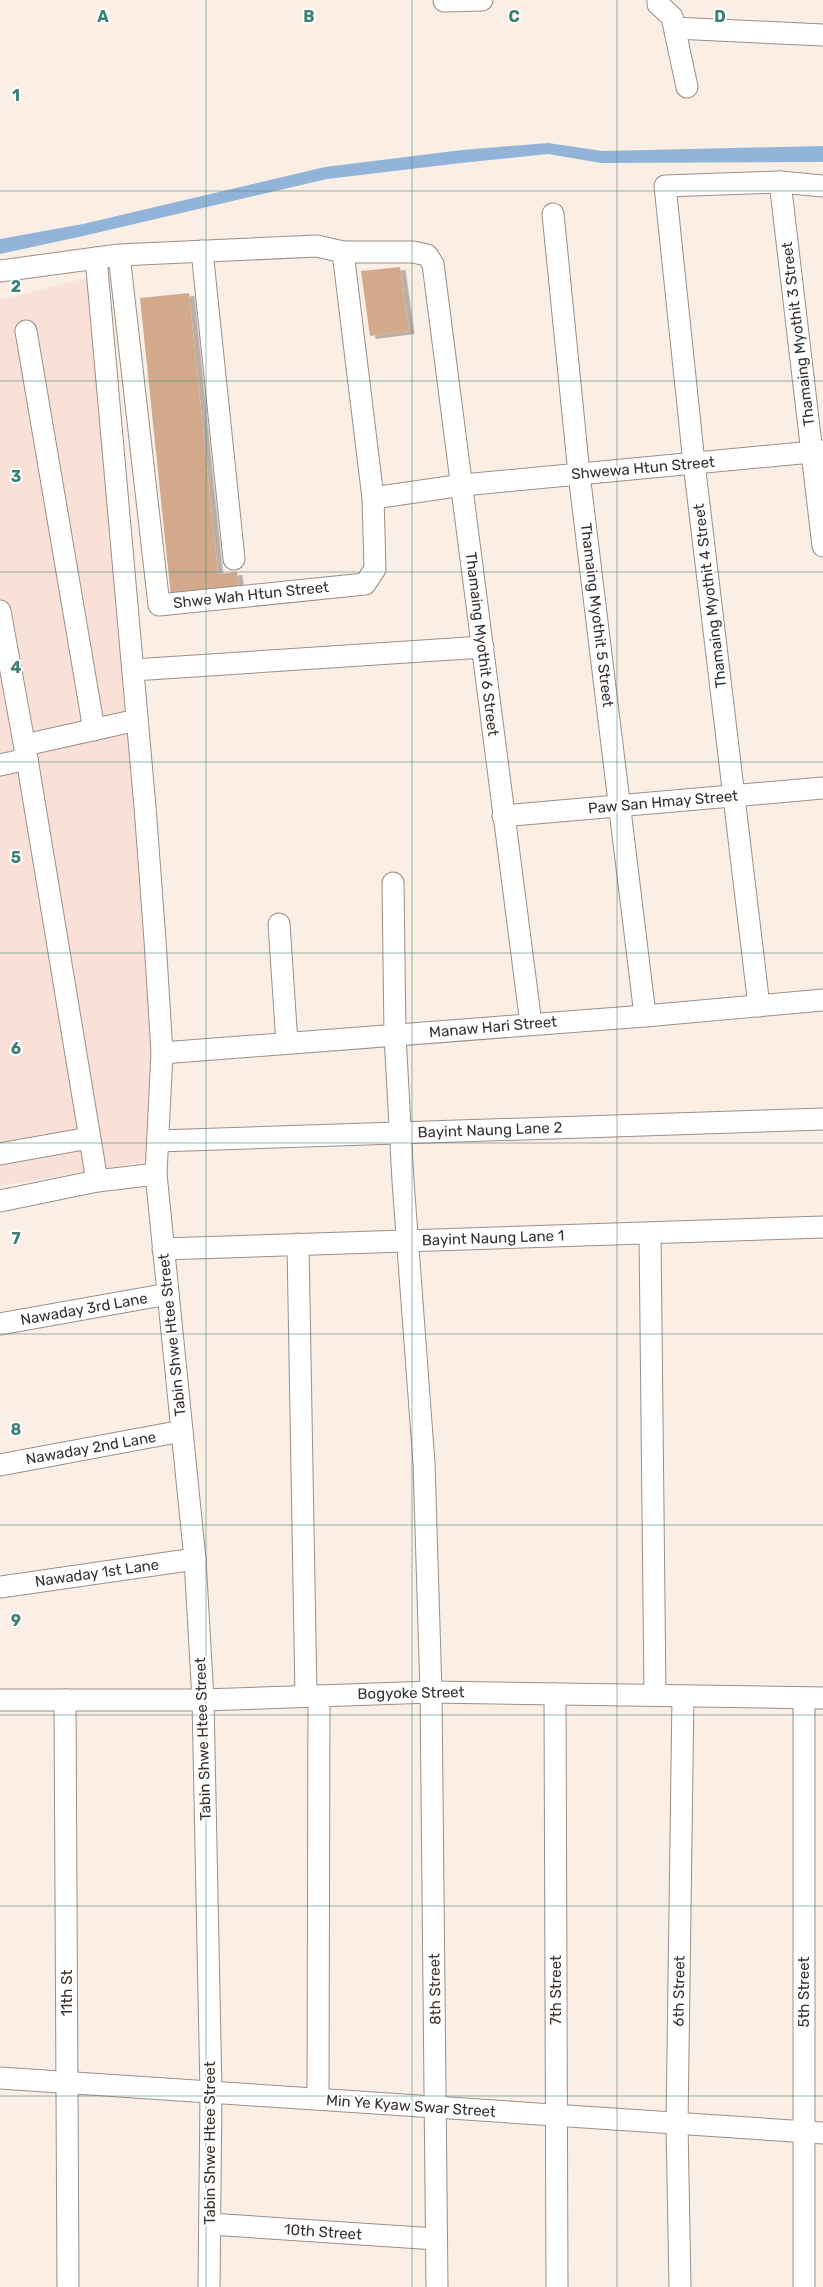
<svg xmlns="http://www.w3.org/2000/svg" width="823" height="2287" viewBox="0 0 823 2287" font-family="Rubik,sans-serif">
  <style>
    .commercial { fill: #fae1d8 }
    .water { fill: #92b4d8 }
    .building { fill: #d3a98b; filter: url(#shadow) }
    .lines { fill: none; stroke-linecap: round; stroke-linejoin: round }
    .minor-casing { stroke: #9b8f87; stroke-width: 23 }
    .minor { stroke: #fff; stroke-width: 21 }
    .grid { fill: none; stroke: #3d8174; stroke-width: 1; stroke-opacity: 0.55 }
    .labels { text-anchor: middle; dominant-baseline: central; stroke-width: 4; stroke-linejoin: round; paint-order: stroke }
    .street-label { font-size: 15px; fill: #383330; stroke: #fff }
    .grid-label { font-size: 16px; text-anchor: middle; font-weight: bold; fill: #3d8174; stroke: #fff; stroke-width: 4; stroke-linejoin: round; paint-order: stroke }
  </style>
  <defs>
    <filter id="shadow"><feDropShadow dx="5.5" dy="3" stdDeviation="0" flood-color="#0004"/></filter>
  </defs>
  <rect width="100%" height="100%" fill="#fbeee5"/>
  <polygon class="commercial" points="102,274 158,1117 143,1162 0,1186 0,300"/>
  <polygon class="water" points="548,143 602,151 823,146 823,162 601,163 548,154 461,163 327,179 83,236 0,254 0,239 83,224 325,167 462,150"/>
  <g class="building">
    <polygon points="400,267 409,331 370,336 361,271"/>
    <polygon points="189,293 218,574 237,572 239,590 171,597 140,298"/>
  </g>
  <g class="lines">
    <g class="minor-casing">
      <g id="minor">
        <polyline points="658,0 658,4 672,17 687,87"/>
        <polyline points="444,1 482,0"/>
        <polyline points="675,28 823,35"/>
        <polyline points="780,182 823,546"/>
        <polyline points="553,214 579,474 645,1015"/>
        <polyline points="202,251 234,559"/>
        <polyline points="343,252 413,252 427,255 433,264 531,1024"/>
        <polyline points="96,258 145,807 155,940 162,1053 156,1174"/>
        <polyline points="0,271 119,255 317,246 343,252 373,498 375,569 365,584 159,605 119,255"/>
        <polyline points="26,331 94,730"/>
        <polyline points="373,498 463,485 823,451"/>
        <polyline points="0,611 27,759 97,1181"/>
        <polyline points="133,670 483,647"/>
        <polyline points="25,745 137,720"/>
        <polyline points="0,765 27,759"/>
        <polyline points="503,816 823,788"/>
        <polyline points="393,883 395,1035 403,1181 424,1463 431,1692 437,2287"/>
        <polyline points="279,924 287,1043"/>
        <polyline points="759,1006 694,463 665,186 780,182 823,186"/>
        <polyline points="162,1053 645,1016 823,1000"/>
        <polyline points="158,1141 823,1119"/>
        <polyline points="0,1154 89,1138"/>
        <polyline points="0,1201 97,1181 156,1174 195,1559 203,1700 211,2092 209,2287"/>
        <polyline points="650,1233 655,1695"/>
        <polyline points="298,1244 306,1696"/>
        <polyline points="163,1249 823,1227"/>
        <polyline points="0,1324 168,1294"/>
        <polyline points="0,1465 182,1431"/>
        <polyline points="0,1587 195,1559"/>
        <polyline points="555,1694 557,2287"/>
        <polyline points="0,1700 203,1700 431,1692 823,1698"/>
        <polyline points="65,1700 68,2287"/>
        <polyline points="0,2078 823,2133"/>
        <polyline points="318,2099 319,1696"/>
        <polyline points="210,2224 436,2239"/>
        <polyline points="680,2287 677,2124 683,1696"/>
        <polyline points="804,2287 804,1698"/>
      </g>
    </g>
    <use href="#minor" class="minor"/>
  </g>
  <path class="grid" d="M 206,0 L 206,2287M 412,0 L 412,2287M 617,0 L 617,2287M 0,191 L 823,191M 0,381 L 823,381M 0,572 L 823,572M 0,762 L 823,762M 0,953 L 823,953M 0,1143 L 823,1143M 0,1334 L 823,1334M 0,1525 L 823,1525M 0,1715 L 823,1715M 0,1906 L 823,1906M 0,2096 L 823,2096"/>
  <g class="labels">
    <g class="street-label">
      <text transform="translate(798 334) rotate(-97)">Thamaing Myothit 3 Street</text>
      <text transform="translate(643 468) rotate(-5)">Shwewa Htun Street</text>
      <text transform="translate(251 595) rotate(-6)">Shwe Wah Htun Street</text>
      <text transform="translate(710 596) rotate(-97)">Thamaing Myothit 4 Street</text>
      <text transform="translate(597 615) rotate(83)">Thamaing Myothit 5 Street</text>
      <text transform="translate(482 644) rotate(83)">Thamaing Myothit 6 Street</text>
      <text transform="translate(663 802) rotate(-5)">Paw San Hmay Street</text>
      <text transform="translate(493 1027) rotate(-5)">Manaw Hari Street</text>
      <text transform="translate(490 1130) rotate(-2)">Bayint Naung Lane 2</text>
      <text transform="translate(493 1238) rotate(-2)">Bayint Naung Lane 1</text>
      <text transform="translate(84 1309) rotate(-10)">Nawaday 3rd Lane</text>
      <text transform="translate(172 1335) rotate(-96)">Tabin Shwe Htee Street</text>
      <text transform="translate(91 1448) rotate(-10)">Nawaday 2nd Lane</text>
      <text transform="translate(97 1573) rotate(-8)">Nawaday 1st Lane</text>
      <text transform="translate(411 1693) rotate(-1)">Bogyoke Street</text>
      <text transform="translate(203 1739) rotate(-92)">Tabin Shwe Htee Street</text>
      <text transform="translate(435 1989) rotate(-91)">8th Street</text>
      <text transform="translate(556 1990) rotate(-90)">7th Street</text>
      <text transform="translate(679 1991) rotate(-89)">6th Street</text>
      <text transform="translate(804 1992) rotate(-90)">5th Street</text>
      <text transform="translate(67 1993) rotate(-90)">11th St</text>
      <text transform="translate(411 2106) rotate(4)">Min Ye Kyaw Swar Street</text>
      <text transform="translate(210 2143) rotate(-90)">Tabin Shwe Htee Street</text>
      <text transform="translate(323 2232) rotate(4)">10th Street</text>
    </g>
  </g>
  <g class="grid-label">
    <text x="103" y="22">A</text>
    <text x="309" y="22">B</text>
    <text x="514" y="22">C</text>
    <text x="720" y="22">D</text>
    <text x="16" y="101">1</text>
    <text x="16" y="292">2</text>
    <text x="16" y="482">3</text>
    <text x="16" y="673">4</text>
    <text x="16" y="863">5</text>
    <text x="16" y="1054">6</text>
    <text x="16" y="1244">7</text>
    <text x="16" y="1435">8</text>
    <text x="16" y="1626">9</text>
  </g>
</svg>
